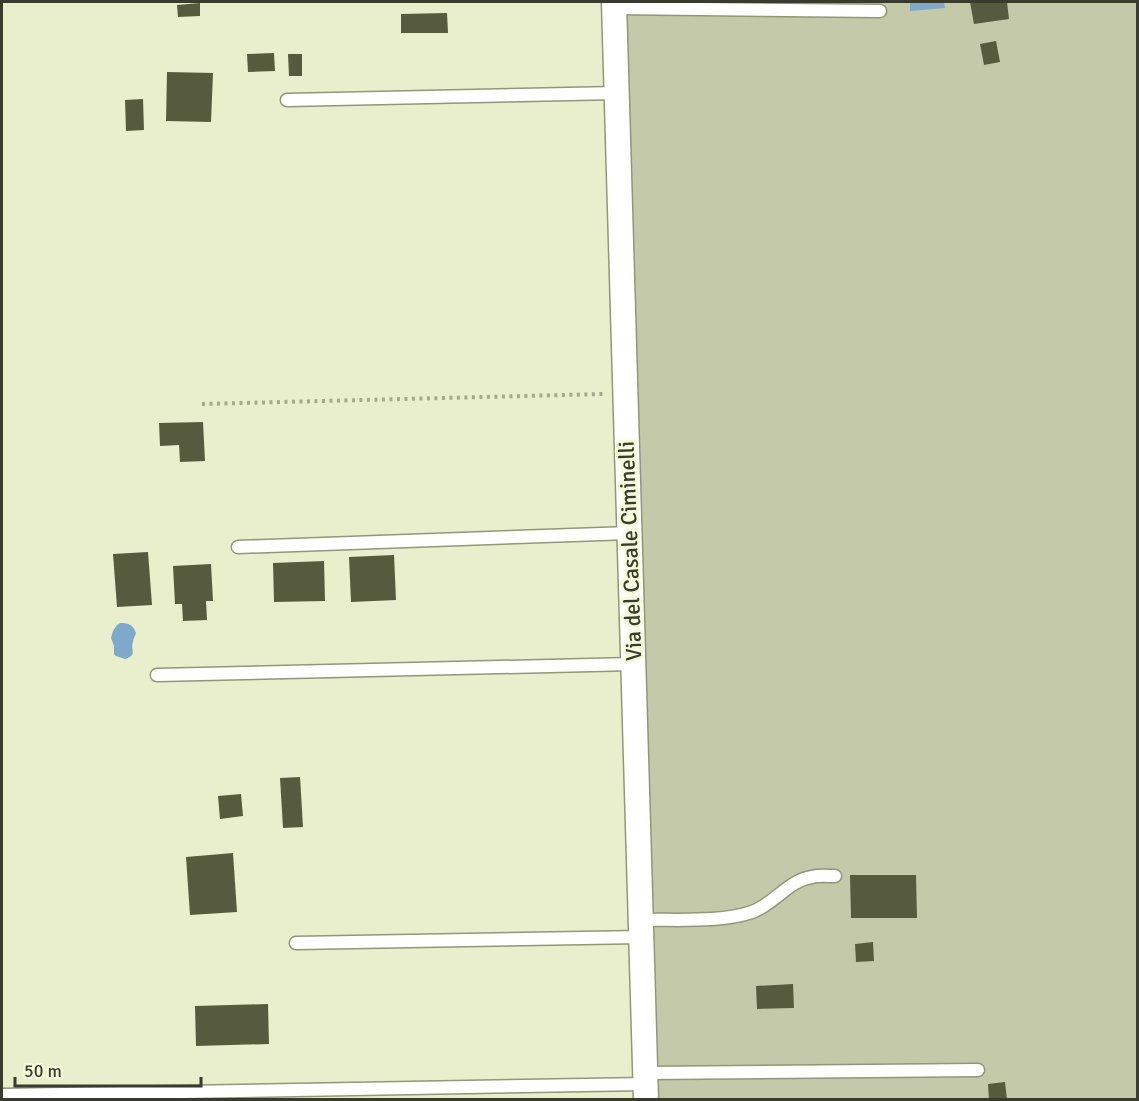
<svg xmlns="http://www.w3.org/2000/svg" width="1139" height="1101" viewBox="0 0 1139 1101" font-family="Signika,sans-serif">
  <style>
    .green { fill: #c4c9a9 }
    .water { fill: #7ea9ca }
    .building { fill: #575b3e }
    .lines { fill: none; stroke-linecap: round; stroke-linejoin: round }
    .lane-casing { stroke: #929777; stroke-width: 15 }
    .street-casing { stroke: #929777; stroke-width: 27 }
    .path { stroke: #a4a88e; stroke-width: 4; stroke-dasharray: 3 4.5; stroke-linecap: butt }
    .lane { stroke: #fff; stroke-width: 12 }
    .street { stroke: #fff; stroke-width: 24 }
    .labels { text-anchor: middle; dominant-baseline: central; stroke-width: 6; stroke-linejoin: round; paint-order: stroke }
    .street-label { font-size: 22px; fill: #393b2e; stroke: #f6fcd9 }
  </style>
  <rect width="100%" height="100%" fill="#e9eecc"/>
  <polygon class="green" points="614,2 1137,2 1137,1099 646,1099"/>
  <g class="water">
    <polygon points="910,2 944,2 945,8 910,11"/>
    <path d="M 120,623 C 129,623 133,625 136,633 C 135,636 133,639 133,642 C 130,650 138,655 125,659 L 116,656 L 114,654 L 114,646 L 111,638 L 113,631 L 117,625 Z"/>
  </g>
  <g class="building">
    <polygon points="970,2 1007,2 1009,19 974,24"/>
    <polygon points="200,3 200,16 178,17 177,5"/>
    <polygon points="447,13 448,33 401,33 401,14"/>
    <polygon points="996,41 1000,62 984,65 980,44"/>
    <polygon points="274,53 275,71 248,72 247,54"/>
    <polygon points="288,54 302,54 302,76 289,76"/>
    <polygon points="167,72 213,73 211,122 166,121"/>
    <polygon points="143,99 144,130 126,131 125,100"/>
    <polygon points="203,422 205,461 180,462 179,445 160,446 159,423"/>
    <polygon points="148,552 152,605 117,607 113,554"/>
    <polygon points="394,555 396,600 351,602 349,557"/>
    <polygon points="324,561 325,601 274,602 273,563"/>
    <polygon points="211,564 213,601 206,601 207,620 183,621 182,604 175,604 173,566"/>
    <polygon points="300,777 303,827 283,828 280,778"/>
    <polygon points="241,794 243,816 220,819 218,796"/>
    <polygon points="233,853 237,912 190,915 186,857"/>
    <polygon points="850,875 916,875 917,918 851,918"/>
    <polygon points="873,942 874,961 856,962 855,944"/>
    <polygon points="793,984 794,1008 757,1009 756,986"/>
    <polygon points="268,1004 269,1044 196,1046 195,1006"/>
    <polygon points="1005,1082 1007,1100 989,1100 988,1084"/>
  </g>
  <g class="lines">
    <g class="lane-casing">
      <g id="lane">
        <polyline points="614,8 880,11"/>
        <polyline points="287,100 617,93"/>
        <polyline points="238,547 630,533"/>
        <polyline points="157,675 633,664"/>
        <path d="M 641,920 C 675,919 720,923 752,912 C 774,904 789,880 812,877 C 819,875 828,876 835,876"/>
        <polyline points="296,943 642,937"/>
        <polyline points="645,1073 978,1070"/>
        <polyline points="2,1095 646,1084"/>
      </g>
    </g>
    <g class="street-casing">
      <polyline id="street" points="614,2 646,1100"/>
    </g>
    <polyline class="path" points="202,404 603,394"/>
    <use href="#lane" class="lane"/>
    <use href="#street" class="street"/>
  </g>
  <g class="labels">
    <g class="street-label">
      <text transform="translate(630 551) rotate(-92)">Via del Casale Ciminelli</text>
    </g>
  </g>
  <rect width="1139" height="1101" fill="none" stroke="#393b2e" stroke-width="6"/>
  <path d="M15 1077v9h186v-9" fill="none" stroke="#393b2e" stroke-width="3"/>
  <text x="24" y="1077" font-size="18" fill="#393b2e" stroke="#f6fcd9" stroke-width="4.5" paint-order="stroke">50 m</text>
</svg>
